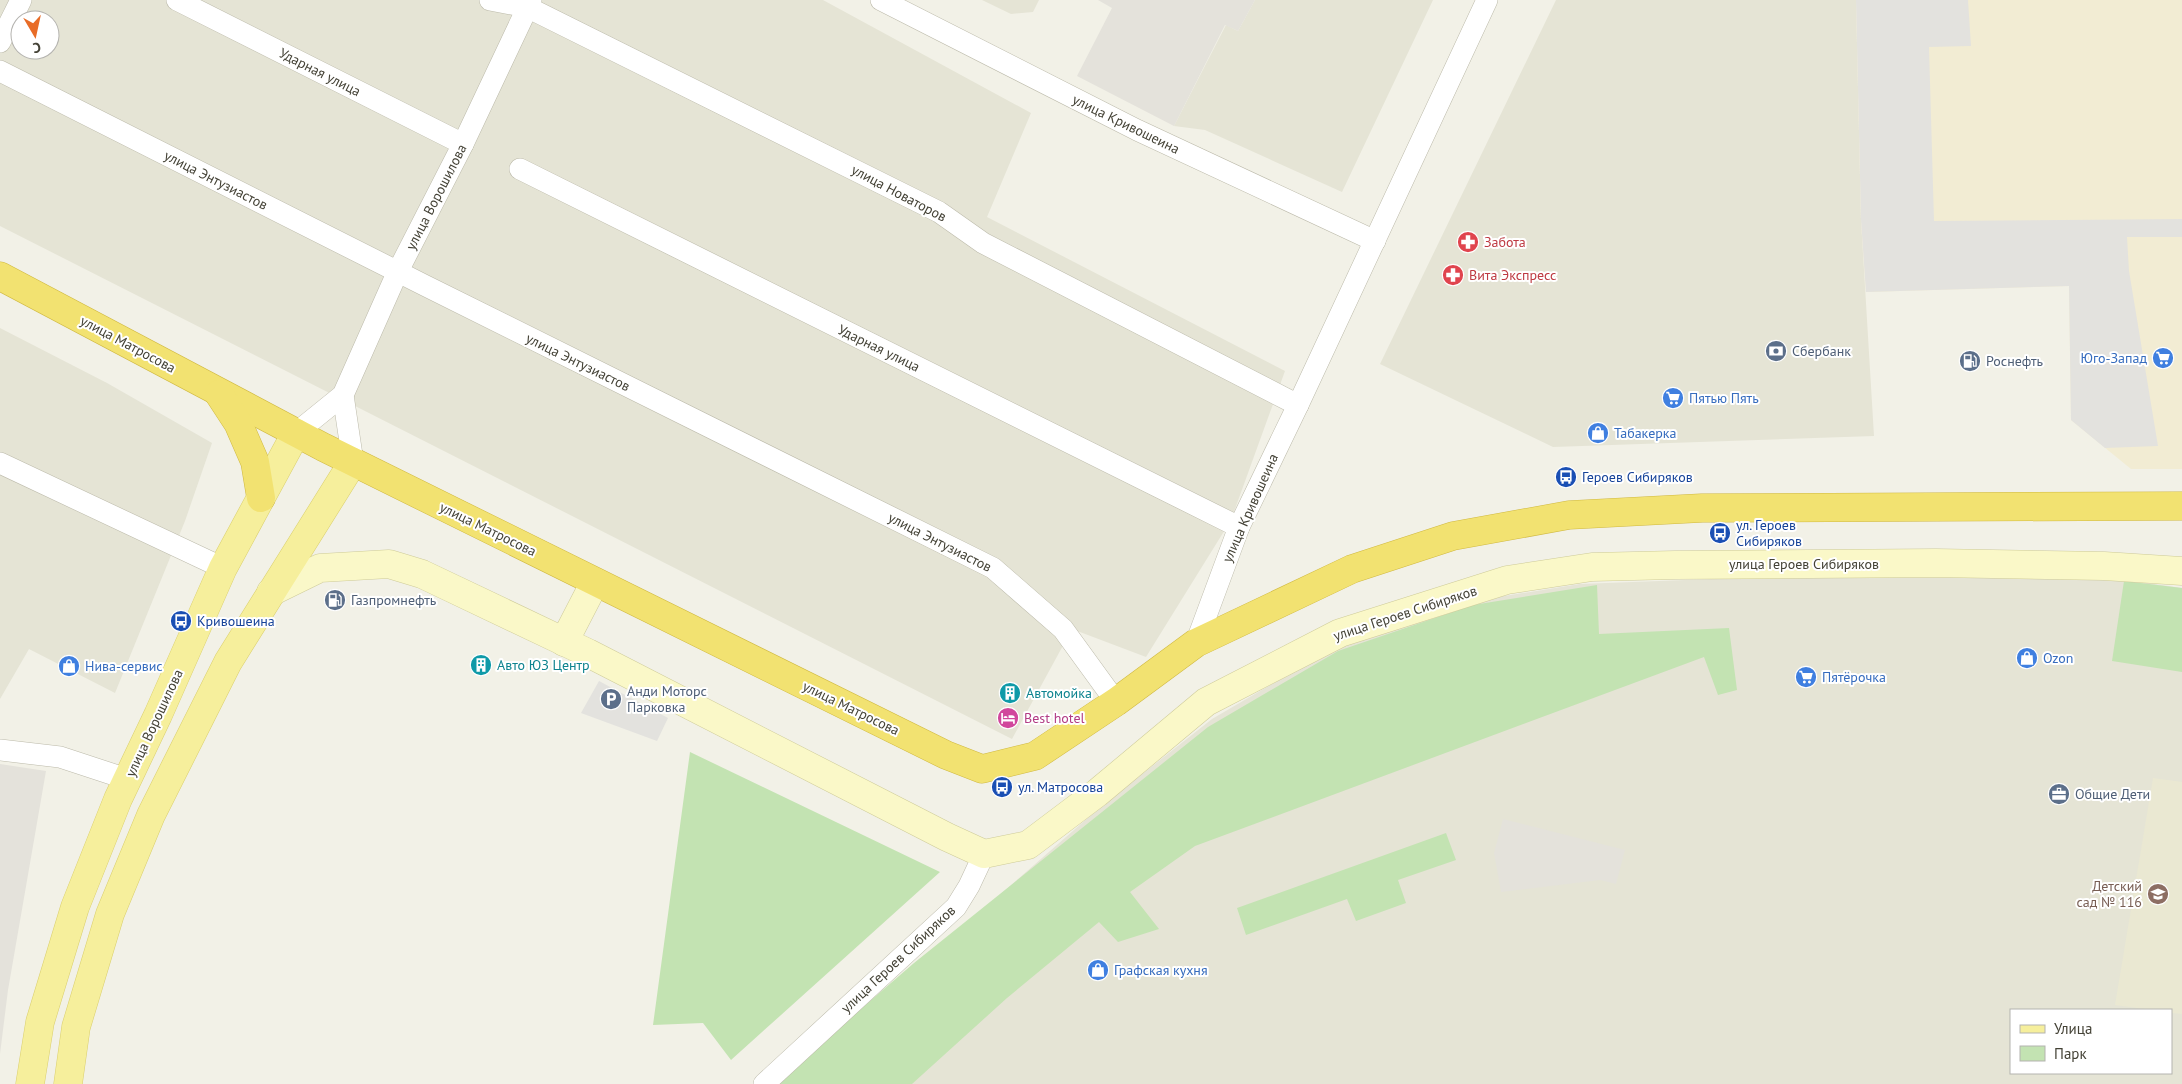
<svg xmlns="http://www.w3.org/2000/svg" width="2182" height="1084" viewBox="0 0 2182 1084" font-family="'PT Sans',sans-serif">
  <style>
    .residential { fill: #e5e4d5; fill-rule: evenodd }
    .commercial { fill: #f2ecd3 }
    .industrial { fill: #e4e2db }
    .education { fill: #eae8d2 }
    .green { fill: #c3e3b2 }
    .parking { fill: #e3e2de }
    .lines { fill: none; stroke-linecap: round; stroke-linejoin: round }
    .street-casing { stroke: #bcbaaa; stroke-width: 22 }
    .secondary-casing { stroke: #cecb99; stroke-width: 29 }
    .primary-casing { stroke: #dacf6d; stroke-width: 29 }
    .highway-casing { stroke: #d0b942; stroke-width: 29 }
    .street { stroke: #fff; stroke-width: 21 }
    .secondary { stroke: #faf8c8; stroke-width: 28 }
    .primary { stroke: #f6ef9c; stroke-width: 28 }
    .highway { stroke: #f2e271; stroke-width: 28 }
    .labels { text-anchor: middle; dominant-baseline: central; stroke-width: 4; stroke-linejoin: round; paint-order: stroke }
    .street-label { font-size: 14px; fill: #444236; stroke: #fff }
    .health-label { font-size: 14px; fill: #be3a42; stroke: #fff; text-anchor: start }
    .service-label { font-size: 14px; fill: #4e5e75; stroke: #fff; text-anchor: start }
    .shop-label { font-size: 14px; fill: #366cbe; stroke: #fff; text-anchor: start }
    .transit-label { font-size: 14px; fill: #164399; stroke: #fff; text-anchor: start }
    .culture-label { font-size: 14px; fill: #0d838f; stroke: #fff; text-anchor: start }
    .hotel-label { font-size: 14px; fill: #b23c85; stroke: #fff; text-anchor: start }
    .education-label { font-size: 14px; fill: #785e54; stroke: #fff; text-anchor: end }
  </style>
  <rect width="100%" height="100%" fill="#f2f1e7"/>
  <g class="residential">
    <path d="M 0,0 L 823,0 L 1031,113 L 987,217 L 1285,371 L 1231,520 L 1146,657 L 1072,629 L 1012,739 L 0,226 ZM 20,20 L 50,20 L 50,50 L 20,50 Z"/>
    <polygon points="982,0 1039,0 1033,12 1011,14"/>
    <polygon points="1255,0 1433,0 1342,192 1205,130 1174,126 1226,25 1238,31"/>
    <polygon points="1556,0 1856,0 1861,220 1874,436 1553,447 1380,364"/>
    <polygon points="0,328 107,383 212,443 185,521 115,693 29,649 0,699"/>
    <path d="M 1951,577 L 2127,580 L 2182,588 L 2182,1084 L 784,1084 L 1098,809 L 1212,719 L 1337,646 L 1473,601 L 1580,584 L 1738,578 ZM 2011,1010 L 2171,1010 L 2171,1073 L 2011,1073 Z"/>
  </g>
  <polygon class="commercial" points="1856,0 2182,0 2182,469 2131,469 2071,420 2069,286 1866,292 1861,220"/>
  <g class="industrial">
    <polygon points="1098,0 1255,0 1238,31 1225,25 1174,126 1077,76 1112,8"/>
    <polygon points="0,764 46,771 8,990 0,1054"/>
    <polygon points="1503,819 1625,850 1616,884 1600,880 1501,892 1494,853"/>
  </g>
  <polygon class="education" points="2153,778 2182,782 2182,1014 2171,1013 2171,1010 2152,1010 2115,1005"/>
  <g class="green">
    <polygon points="2124,581 2182,588 2182,672 2112,661"/>
    <polygon points="1597,585 1599,634 1729,628 1737,690 1718,695 1704,657 1195,846 1130,892 1159,929 1118,942 1099,922 1007,998 912,1084 774,1084 914,963 1208,727 1338,651 1473,605"/>
    <polygon points="690,752 940,872 731,1060 703,1023 653,1025"/>
    <polygon points="1446,833 1456,860 1398,880 1406,903 1356,921 1347,899 1246,935 1237,908"/>
  </g>
  <g class="parking">
    <polygon points="1856,0 1968,0 1971,46 1929,47 1934,221 2182,219 2182,237 2127,237 2129,271 2158,446 2105,448 2071,420 2069,286 1866,292 1861,220"/>
    <polygon points="599,681 668,718 657,741 581,713"/>
  </g>
  <g class="lines">
    <g class="street-casing">
      <g id="street">
        <polyline points="177,0 463,144"/>
        <polyline points="490,0 527,7 939,212 983,243 1298,405"/>
        <polyline points="881,0 1137,130 1375,241"/>
        <polyline points="0,42 21,0"/>
        <polyline points="0,71 424,285 993,568 1063,629 1116,702"/>
        <polyline points="520,169 1239,527"/>
        <polyline points="343,395 353,462"/>
        <polyline points="296,433 343,395 398,271 463,144 531,0"/>
        <polyline points="0,463 223,568"/>
        <polyline points="1196,643 1239,527 1298,405 1487,0"/>
        <polyline points="0,750 60,757 127,779"/>
        <polyline points="764,1084 956,907 969,886 984,854"/>
      </g>
    </g>
    <g class="secondary-casing">
      <g id="secondary">
        <polyline points="271,592 320,568 389,564 422,574 588,653 947,837 984,854 1028,845 1097,793 1206,702 1340,633 1507,580 1592,567 1675,565 1936,563 2104,566 2182,571"/>
        <polyline points="564,642 595,582"/>
      </g>
    </g>
    <g class="primary-casing">
      <g id="primary">
        <polyline points="30,1084 40,1022 75,907 118,799 158,715 223,568 296,433"/>
        <polyline points="68,1084 76,1027 110,914 151,815 228,662 353,462"/>
      </g>
    </g>
    <g class="highway-casing">
      <g id="highway">
        <polyline points="0,276 323,447 946,755 982,769 1035,756 1116,702 1196,643 1352,569 1453,536 1569,515 1702,508 2182,506"/>
        <polyline points="219,394 238,423 255,462 261,498"/>
      </g>
    </g>
    <use href="#street" class="street"/>
    <use href="#secondary" class="secondary"/>
    <use href="#primary" class="primary"/>
    <use href="#highway" class="highway"/>
  </g>
  <defs>
    <g id="pharmacy-disc" transform="scale(1.125)"><circle r="9.5" fill="#e0444e" stroke="#fff"/><path d="M-2-6h4v4h4v4h-4v4h-4v-4h-4v-4h4Z" fill="#fff"/></g>
    <g id="bank-disc" transform="scale(1.125)"><circle r="9.5" fill="#5c6f8a" stroke="#fff"/><path d="M-6-4H6V4H-6ZM0-2.3a2.3 2.3 0 1 0 0 4.6a2.3 2.3 0 1 0 0-4.6Z" fill="#fff"/></g>
    <g id="supermarket-disc" transform="scale(1.125)"><circle r="9.5" fill="#3f7fe0" stroke="#fff"/><path d="M-6-5.5h2.5l.6 2H6L4.5 2H-2.5L-4.4-4H-6ZM-1.5 3.2a1.3 1.3 0 1 0 .1 0ZM3 3.2a1.3 1.3 0 1 0 .1 0Z" fill="#fff"/></g>
    <g id="fuel-disc" transform="scale(1.125)"><circle r="9.5" fill="#5c6f8a" stroke="#fff"/><path d="M-5.5-6h7V0h2V4h1.3V-2.5L3-4.5l.8-.8L6-3V5H2.5V1h-1V6h-7ZM-4.2-4.7v3.2H.2V-4.7Z" fill="#fff"/></g>
    <g id="shop-disc" transform="scale(1.125)"><circle r="9.5" fill="#3f7fe0" stroke="#fff"/><path d="M-5-2.5h2.3a2.7 3.5 0 0 1 5.4 0H5L5.5 6h-11ZM-1.5-2.5h3a1.5 2.3 0 0 0-3 0Z" fill="#fff"/></g>
    <g id="bus-disc" transform="scale(1.125)"><circle r="9.5" fill="#1a4fb4" stroke="#fff"/><path d="M-5-6H5V4H4V6H2V4H-2V6H-4V4H-5ZM-3.5-4V0h7V-4ZM-3.5 1.2v1.5H-2V1.2ZM2 1.2v1.5H3.5V1.2Z" fill="#fff"/></g>
    <g id="building-disc" transform="scale(1.125)"><circle r="9.5" fill="#0f9aa8" stroke="#fff"/><path d="M-4-6H4V6H1V3H-1V6H-4ZM-2.5-4.3h1.7v1.8h-1.7ZM.8-4.3h1.7v1.8H.8ZM-2.5-1h1.7V.8h-1.7ZM.8-1h1.7V.8H.8Z" fill="#fff"/></g>
    <g id="parking-disc" transform="scale(1.125)"><circle r="9.5" fill="#5c6f8a" stroke="#fff"/><path d="M-3.5-5.5H1a3.5 3.5 0 0 1 0 7H-1V5.5H-3.5ZM-1-3.4V-.6H.8a1.4 1.4 0 0 0 0-2.8Z" fill="#fff"/></g>
    <g id="hotel-disc" transform="scale(1.125)"><circle r="9.5" fill="#d1479c" stroke="#fff"/><path d="M-6-4.5h1.5V1H6V5H4.5V3h-9V5H-6ZM-4 0a1.8 1.8 0 1 1 3.6 0ZM.5 0V-2.5h3Q6-2.5 6 0Z" fill="#fff"/></g>
    <g id="office-disc" transform="scale(1.125)"><circle r="9.5" fill="#5c6f8a" stroke="#fff"/><path d="M-6-3h4V-5.5h4V-3h4V5H-6ZM-1-4.5V-3h2v-1.5ZM-6 0V1H6V0Z" fill="#fff"/></g>
    <g id="school-disc" transform="scale(1.125)"><circle r="9.5" fill="#8d6e63" stroke="#fff"/><path d="M0-5L7-2L0 1L-7-2ZM-4 1L0 2.5L4 1V4Q0 6-4 4Z" fill="#fff"/></g>
  </defs>
  <g fill-rule="evenodd">
    <use href="#pharmacy-disc" x="1468" y="242"/>
    <use href="#pharmacy-disc" x="1453" y="275"/>
    <use href="#bank-disc" x="1776" y="351"/>
    <use href="#supermarket-disc" x="2163" y="358"/>
    <use href="#fuel-disc" x="1970" y="361"/>
    <use href="#supermarket-disc" x="1673" y="398"/>
    <use href="#shop-disc" x="1598" y="433"/>
    <use href="#bus-disc" x="1566" y="477"/>
    <use href="#bus-disc" x="1720" y="533"/>
    <use href="#fuel-disc" x="335" y="600"/>
    <use href="#bus-disc" x="181" y="621"/>
    <use href="#shop-disc" x="2027" y="658"/>
    <use href="#building-disc" x="481" y="665"/>
    <use href="#shop-disc" x="69" y="666"/>
    <use href="#supermarket-disc" x="1806" y="677"/>
    <use href="#building-disc" x="1010" y="693"/>
    <use href="#parking-disc" x="611" y="699"/>
    <use href="#hotel-disc" x="1008" y="718"/>
    <use href="#bus-disc" x="1002" y="787"/>
    <use href="#office-disc" x="2059" y="794"/>
    <use href="#school-disc" x="2158" y="894"/>
    <use href="#shop-disc" x="1098" y="970"/>
  </g>
  <g class="labels">
    <g class="street-label">
      <text transform="translate(320 72) rotate(27)">Ударная улица</text>
      <text transform="translate(1126 124) rotate(26)">улица Кривошеина</text>
      <text transform="translate(216 180) rotate(27)">улица Энтузиастов</text>
      <text transform="translate(899 193) rotate(28)">улица Новаторов</text>
      <text transform="translate(436 197) rotate(-63)">улица Ворошилова</text>
      <text transform="translate(128 344) rotate(28)">улица Матросова</text>
      <text transform="translate(879 348) rotate(26)">Ударная улица</text>
      <text transform="translate(578 362) rotate(26)">улица Энтузиастов</text>
      <text transform="translate(1250 508) rotate(-66)">улица Кривошеина</text>
      <text transform="translate(488 529) rotate(26)">улица Матросова</text>
      <text transform="translate(940 542) rotate(27)">улица Энтузиастов</text>
      <text x="1804" y="564">улица Героев Сибиряков</text>
      <text transform="translate(1405 613) rotate(-18)">улица Героев Сибиряков</text>
      <text transform="translate(851 708) rotate(26)">улица Матросова</text>
      <text transform="translate(154 723) rotate(-65)">улица Ворошилова</text>
      <text transform="translate(898 959) rotate(-43)">улица Героев Сибиряков</text>
    </g>
    <g class="health-label">
      <text x="1484" y="242">Забота</text>
      <text x="1469" y="275">Вита Экспресс</text>
    </g>
    <g class="service-label">
      <text x="1792" y="351">Сбербанк</text>
      <text x="1986" y="361">Роснефть</text>
      <text x="351" y="600">Газпромнефть</text>
      <text x="627" y="691">Анди Моторс<tspan x="627" dy="16">Парковка</tspan></text>
      <text x="2075" y="794">Общие Дети</text>
    </g>
    <g class="shop-label">
      <text x="2147" y="358" text-anchor="end">Юго-Запад</text>
      <text x="1689" y="398">Пятью Пять</text>
      <text x="1614" y="433">Табакерка</text>
      <text x="2043" y="658">Ozon</text>
      <text x="85" y="666">Нива-сервис</text>
      <text x="1822" y="677">Пятёрочка</text>
      <text x="1114" y="970">Графская кухня</text>
    </g>
    <g class="transit-label">
      <text x="1582" y="477">Героев Сибиряков</text>
      <text x="1736" y="525">ул. Героев<tspan x="1736" dy="16">Сибиряков</tspan></text>
      <text x="197" y="621">Кривошеина</text>
      <text x="1018" y="787">ул. Матросова</text>
    </g>
    <g class="culture-label">
      <text x="497" y="665">Авто ЮЗ Центр</text>
      <text x="1026" y="693">Автомойка</text>
    </g>
    <g class="hotel-label">
      <text x="1024" y="718">Best hotel</text>
    </g>
    <g class="education-label">
      <text x="2142" y="886">Детский<tspan x="2142" dy="16">сад № 116</tspan></text>
    </g>
  </g>
  <rect x="2010" y="1009" width="162" height="65" fill="#ffffff" stroke="#b4b3af"/>
  <rect x="2020" y="1025" width="25" height="8" fill="#f6ef9c" stroke="#b4b3af"/>
  <text x="2054" y="1034" font-size="15" fill="#444236">Улица</text>
  <rect x="2020" y="1046" width="25" height="15" fill="#c3e3b2" stroke="#b4b3af"/>
  <text x="2054" y="1059" font-size="15" fill="#444236">Парк</text>
  <g transform="translate(35 35) rotate(171)"><circle r="24" fill="#ffffff" stroke="#b4b3af"/>
  <path d="M0-4L9 19L0 12L-9 19Z" fill="#e86c27"/>
  <text y="-8" font-size="14" font-weight="bold" text-anchor="middle" fill="#444236">С</text>
  </g>
</svg>
